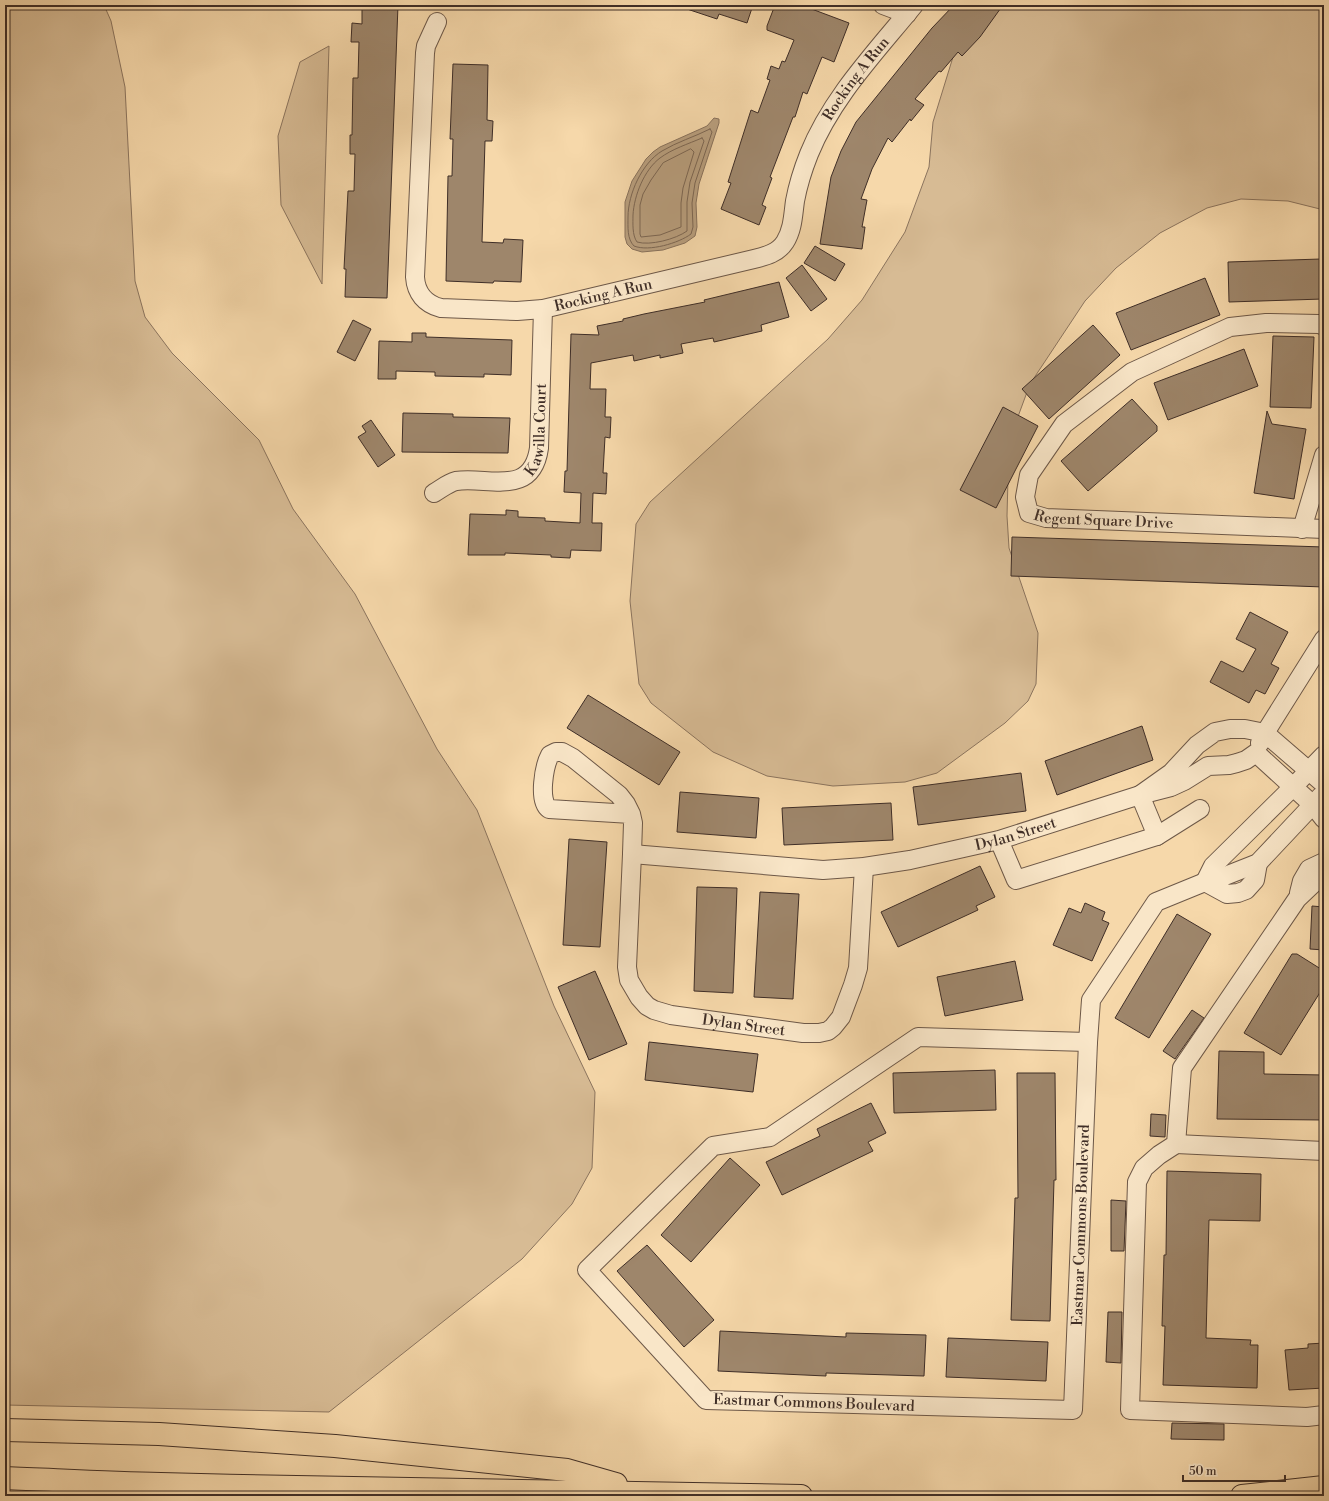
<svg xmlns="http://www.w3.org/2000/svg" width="1329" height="1501" viewBox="0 0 1329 1501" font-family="'Libre Bodoni',serif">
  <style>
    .green { fill: #d7bb94; stroke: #8b745e }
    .water { fill: #b89e7d; stroke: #88715b }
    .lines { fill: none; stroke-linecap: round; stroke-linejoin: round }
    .shore { stroke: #7c6652; stroke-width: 1 }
    .building { fill: #9e866b; stroke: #3f2e27 }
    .minor-casing { stroke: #6d5848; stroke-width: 20 }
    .highway-casing { stroke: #3f2e27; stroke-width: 24 }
    .minor { stroke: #f9e6c8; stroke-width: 18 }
    .highway { stroke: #f6d8aa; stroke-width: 22 }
    .labels { text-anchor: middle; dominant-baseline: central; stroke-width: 3.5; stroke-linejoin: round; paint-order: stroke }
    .street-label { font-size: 15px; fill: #3f2e27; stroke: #f9e6c8 }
  </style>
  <rect width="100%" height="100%" fill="#f6d8aa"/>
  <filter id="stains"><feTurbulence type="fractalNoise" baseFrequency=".005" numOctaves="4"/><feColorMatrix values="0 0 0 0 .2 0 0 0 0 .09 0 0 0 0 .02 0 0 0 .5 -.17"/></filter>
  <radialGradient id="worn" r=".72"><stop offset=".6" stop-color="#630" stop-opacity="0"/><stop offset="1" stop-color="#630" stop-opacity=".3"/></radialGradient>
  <g class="green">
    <polygon points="5,5 104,5 111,21 125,87 135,281 145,317 172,353 259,440 293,509 355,594 437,749 477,810 554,1006 595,1092 592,1168 572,1204 522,1259 329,1412 5,1405"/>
    <polygon points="969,5 1324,5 1324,210 1288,201 1241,199 1207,208 1160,233 1116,268 1085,301 1030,384 1009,441 1007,516 1009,548 1038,633 1036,684 1028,701 1005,723 937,773 905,782 833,786 767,776 713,752 651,703 639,684 630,601 636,524 650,502 828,339 862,300 905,232 929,167 933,122"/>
    <polygon points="329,46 322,284 281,205 278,136 300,62"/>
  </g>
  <polygon class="water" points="714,118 719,119 719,123 699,184 696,203 697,227 695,236 685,243 663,250 642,252 632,249 627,244 625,237 625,202 632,181 646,159 653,152 660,147 707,126"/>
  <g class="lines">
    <g class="shore">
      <path d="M 710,129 L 712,132 L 695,183 L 692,203 L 693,227 L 691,234 C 679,243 649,252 634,246 C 627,239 628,227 628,217 C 628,194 642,163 662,151 C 677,142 694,137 710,129 Z"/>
      <path d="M 702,138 L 704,141 L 690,182 L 687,202 L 687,231 C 676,239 650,246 637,242 C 632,235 633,223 633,215 C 634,196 644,170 660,158 C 672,149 688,144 702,138 Z"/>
      <polygon points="691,149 694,152 683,188 681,203 681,227 660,235 641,237 640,234 640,205 643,194 651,180 663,163"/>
    </g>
  </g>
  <g class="building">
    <polygon points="362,5 398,5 387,298 345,297 346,269 344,269 348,191 354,191 355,154 350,154 350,135 352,135 353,78 358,78 359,42 351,42 352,23 362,24"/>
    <polygon points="682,5 753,5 747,23 719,14 717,19 681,7"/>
    <polygon points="775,5 801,5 849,23 834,62 822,57 807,94 803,92 795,117 793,117 770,177 772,178 762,205 766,207 759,225 721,209 731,183 728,182 751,110 758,113 770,80 767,79 771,66 779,69 782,61 785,62 794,40 767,30 767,26"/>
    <polygon points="954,5 1003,5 980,37 962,56 958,52 941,72 939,71 915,99 924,105 911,121 910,119 892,142 888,138 872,169 861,199 867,200 862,227 865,227 862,249 820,244 831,177 841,151 856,122 932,28"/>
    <polygon points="453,64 488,65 487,120 493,121 492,141 485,141 482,242 503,243 504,239 523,240 521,282 494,281 493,283 446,281 448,176 452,176 453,139 450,139"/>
    <polygon points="815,246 845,264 835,281 804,263"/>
    <polygon points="1321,259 1323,299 1229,302 1228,262"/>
    <polygon points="802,265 827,299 811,311 786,278"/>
    <polygon points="1205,278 1220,315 1131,350 1116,313"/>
    <polygon points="779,282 789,317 761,325 762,331 714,342 713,338 681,344 683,353 660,358 660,355 634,361 633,355 591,363 590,389 606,389 605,417 611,417 610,438 605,437 603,473 607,473 606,494 593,493 592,523 602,523 601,551 571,550 570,558 551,557 551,555 505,553 505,555 468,555 470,514 506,515 506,510 518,511 518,517 545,518 545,521 580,523 581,493 564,492 565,471 567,471 571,334 599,335 597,326 623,321 623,319 644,314 705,302 704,300"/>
    <polygon points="353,320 371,329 355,361 337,352"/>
    <polygon points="1093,325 1120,355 1049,419 1022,389"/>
    <polygon points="412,333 426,333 426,337 512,340 511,375 484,374 484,377 435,376 435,372 396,371 396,379 378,379 379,341 412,342"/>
    <polygon points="1273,336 1314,337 1311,408 1270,407"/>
    <polygon points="1244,349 1258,386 1168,420 1154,383"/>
    <polygon points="1132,399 1157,426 1157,431 1088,491 1061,461"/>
    <polygon points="1003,407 1038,426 996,508 960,490"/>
    <polygon points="1267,411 1272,424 1306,429 1294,499 1254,493"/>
    <polygon points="403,413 453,414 453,417 510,418 508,453 402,452"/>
    <polygon points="371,420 395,455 378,467 358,437 366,432 362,426"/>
    <polygon points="1012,537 1324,547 1324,587 1011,576"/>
    <polygon points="1250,612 1288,632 1271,664 1279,668 1265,694 1256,690 1249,703 1210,682 1221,661 1243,672 1256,649 1236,639"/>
    <polygon points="588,695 680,752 659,785 567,728"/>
    <polygon points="1142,726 1153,760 1057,795 1045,761"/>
    <polygon points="1021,773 1026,811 918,825 913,787"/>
    <polygon points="680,792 759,798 756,838 677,832"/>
    <polygon points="891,803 893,840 784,845 782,808"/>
    <polygon points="569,839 607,842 600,947 563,945"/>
    <polygon points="980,866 995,897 976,906 978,910 898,947 881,912"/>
    <polygon points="697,887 737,888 733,993 694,991"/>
    <polygon points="760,892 799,894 793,999 754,997"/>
    <polygon points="1085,903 1105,912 1102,920 1109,923 1092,961 1053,945 1069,908 1081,913"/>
    <polygon points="1312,906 1324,907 1324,950 1310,949"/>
    <polygon points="1177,914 1211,934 1149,1038 1115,1018"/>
    <polygon points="1292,954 1297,954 1324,971 1324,986 1281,1055 1244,1033"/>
    <polygon points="1015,961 1023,1000 945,1016 937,977"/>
    <polygon points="595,971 627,1044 589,1060 558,987"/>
    <polygon points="1192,1010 1204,1018 1175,1059 1163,1051"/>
    <polygon points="649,1042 758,1054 753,1092 645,1080"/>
    <polygon points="1219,1051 1264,1052 1264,1074 1324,1075 1324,1120 1217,1119"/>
    <polygon points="995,1070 996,1110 894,1113 893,1073"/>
    <polygon points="1017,1073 1055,1073 1056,1180 1054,1180 1050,1321 1011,1320 1015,1198 1018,1198"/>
    <polygon points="871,1103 886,1133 868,1142 873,1151 782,1195 766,1162 820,1136 817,1129"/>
    <polygon points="1151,1114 1166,1115 1165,1137 1150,1136"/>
    <polygon points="730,1158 760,1185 691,1262 661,1235"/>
    <polygon points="1167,1171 1261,1174 1260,1221 1209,1220 1206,1338 1251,1340 1250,1345 1258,1345 1257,1388 1163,1385 1165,1326 1162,1326 1164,1255 1166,1255"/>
    <polygon points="1111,1200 1126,1201 1124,1251 1111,1251"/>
    <polygon points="647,1245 714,1320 684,1347 617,1271"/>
    <polygon points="1108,1312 1122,1312 1121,1363 1106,1362"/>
    <polygon points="720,1331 846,1337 846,1333 926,1335 924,1376 826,1373 826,1376 718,1371"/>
    <polygon points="948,1338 1048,1342 1046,1381 946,1377"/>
    <polygon points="1324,1343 1324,1388 1289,1390 1285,1350 1308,1348 1308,1344"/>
    <polygon points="1172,1423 1224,1424 1224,1440 1171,1439"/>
  </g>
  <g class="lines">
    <g class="minor-casing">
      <g id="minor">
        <polyline points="883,5 907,14"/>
        <path id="s1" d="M 437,22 L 426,46 L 425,53 L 415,277 C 416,293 425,304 441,308 L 517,311 L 543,309 L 754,259 C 766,256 778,253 785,242 C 793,229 793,215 795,201 C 798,185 803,169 809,154 C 832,97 876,52 914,5"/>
        <path id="s2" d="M 1324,326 L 1319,324 L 1266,323 L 1230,327 L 1132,372 L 1064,424 L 1029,475 L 1025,497 L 1029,513 L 1046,518 L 1324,529"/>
        <path id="s3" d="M 434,493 C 441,489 448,483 456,481 C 488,476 532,498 539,448 L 543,309"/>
        <polyline points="1302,529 1324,455"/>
        <polyline points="1260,743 1265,733 1324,639"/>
        <polyline points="1324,784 1265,733 1245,729 1230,729 1215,732 1197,745 1171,773 1140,795 1171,787 1184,781 1208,766 1229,765 1237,763 1246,760 1256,753 1313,805 1324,819"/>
        <path id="s4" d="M 631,814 L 549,809 C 538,801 544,766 550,755 L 556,752 L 562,752 L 573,758 L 619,795 L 626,804 L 631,814 L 633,823 L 632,854 L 627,967 L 629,980 L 639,997 L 647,1006 L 654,1010 L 671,1015 L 803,1033 L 819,1033 L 828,1031 L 833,1027 L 841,1017 L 853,985 L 858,968 L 864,867"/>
        <polyline points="1157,836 1200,809"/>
        <path id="s5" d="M 632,854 L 823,870 L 864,867 L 910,860 L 999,840 L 1140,795 L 1157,836 L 1016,880 L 999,840"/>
        <polyline points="1324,876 1317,880 1297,899 1182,1068 1176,1144 1159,1155 1144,1168 1137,1182 1130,1410 1307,1417 1324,1415"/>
        <polyline points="1205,882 1213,866 1293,787 1324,755"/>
        <polyline points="1205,882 1227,894 1238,893 1246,890 1255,880 1258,863"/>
        <polyline points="1299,893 1302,881 1309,869 1324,862"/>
        <polygon points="918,1037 1088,1042 1073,1410 706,1400 587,1270 713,1146 770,1137"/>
        <polyline points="1088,1042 1091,1000 1156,902 1205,882 1220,878 1258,863 1321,796"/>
        <polyline points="1176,1144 1324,1151"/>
      </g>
    </g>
    <g class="highway-casing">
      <g id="highway">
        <polyline points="5,1430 159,1434 335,1446 567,1470 616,1484"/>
        <path d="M 5,1478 C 57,1480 109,1483 161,1484 C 374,1490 587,1490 801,1496"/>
        <polyline points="1242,1496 1324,1487"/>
      </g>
    </g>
    <use href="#minor" class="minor"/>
    <use href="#highway" class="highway"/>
  </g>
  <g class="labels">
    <g class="street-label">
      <text stroke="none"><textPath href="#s1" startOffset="837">Rocking A Run</textPath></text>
      <text stroke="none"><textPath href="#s1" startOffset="465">Rocking A Run</textPath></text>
      <text stroke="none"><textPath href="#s3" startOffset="145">Kawilla Court</textPath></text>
      <text stroke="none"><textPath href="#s2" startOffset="464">Regent Square Drive</textPath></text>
      <text stroke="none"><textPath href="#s5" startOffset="388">Dylan Street</textPath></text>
      <text stroke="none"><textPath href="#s4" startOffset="543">Dylan Street</textPath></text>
      <text transform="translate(1081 1225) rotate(-88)">Eastmar Commons Boulevard</text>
      <text transform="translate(814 1403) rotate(2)">Eastmar Commons Boulevard</text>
    </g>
  </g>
  <rect width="1329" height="1501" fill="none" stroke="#f6d8aa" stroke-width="20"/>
  <rect x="6" y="6" width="1317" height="1489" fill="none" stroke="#3f2e27" stroke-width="2"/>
  <rect x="10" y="10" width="1309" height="1481" fill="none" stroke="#3f2e27"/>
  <path d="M1183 1475v6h102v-6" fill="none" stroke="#3f2e27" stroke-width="2"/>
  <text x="1189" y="1475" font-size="12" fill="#3f2e27" stroke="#f9e6c8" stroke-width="3" paint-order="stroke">50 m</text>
  <rect width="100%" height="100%" filter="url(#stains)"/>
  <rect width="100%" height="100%" fill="url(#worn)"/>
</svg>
